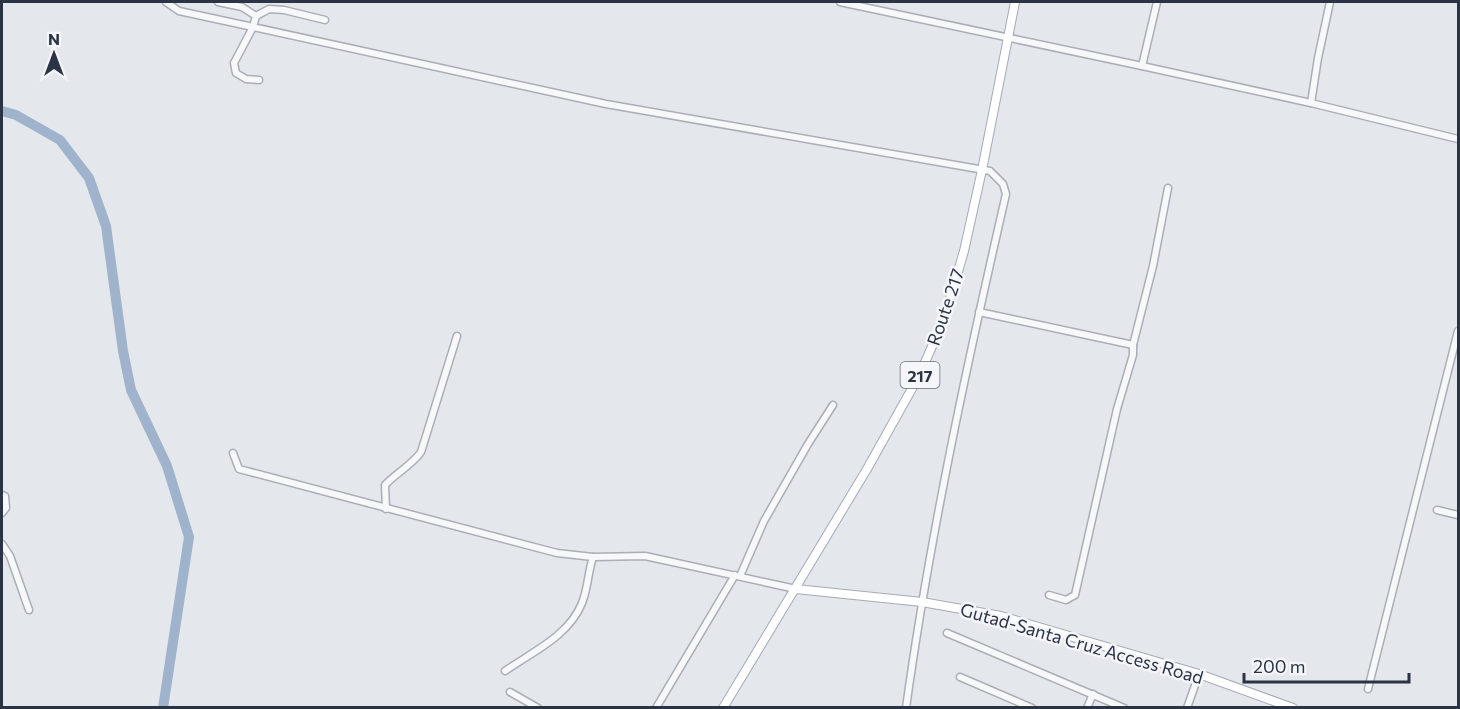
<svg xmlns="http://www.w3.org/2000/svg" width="1460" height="709" viewBox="0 0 1460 709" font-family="Commissioner,sans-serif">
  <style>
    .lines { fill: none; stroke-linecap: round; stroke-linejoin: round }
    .river { stroke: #9fb4cc; stroke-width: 10 }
    .minor-casing { stroke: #a9aeb7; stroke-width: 9 }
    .major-casing { stroke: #a3abb8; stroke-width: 10 }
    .minor { stroke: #f7f8fa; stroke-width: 6 }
    .major { stroke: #fff; stroke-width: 8 }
    .labels { text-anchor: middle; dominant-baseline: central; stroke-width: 5; stroke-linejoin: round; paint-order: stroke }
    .shield { fill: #f4f6f9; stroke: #676e7b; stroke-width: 1.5 }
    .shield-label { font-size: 16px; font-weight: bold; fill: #2b3445 }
    .street-label { font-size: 18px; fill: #2b3445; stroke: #f4f6f9 }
  </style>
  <rect width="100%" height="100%" fill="#e4e7ec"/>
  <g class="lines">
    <polyline class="river" points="2,111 16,115 60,140 89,178 106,226 123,351 131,390 167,466 189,537 163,708"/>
    <g class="minor-casing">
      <g id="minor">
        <polyline points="166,2 179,11 253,27 234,63 236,73 246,79 259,80"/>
        <path d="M 218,2 L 242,7 L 256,16 L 253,27 L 606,104 L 990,171 L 1003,184 L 1006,194 C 967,364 930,535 906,708"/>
        <polyline points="840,2 1142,66 1311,103 1458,139"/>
        <polyline points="256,16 269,9 284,10 325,20"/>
        <polyline points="1142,66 1157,2"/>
        <polyline points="1311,103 1318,58 1330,2"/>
        <polyline points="979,312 1133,345"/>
        <polyline points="233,453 239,469 557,553 593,557 645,556 796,589"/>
        <polyline points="2,495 5,496 6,508 2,513"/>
        <path d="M 386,509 L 385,485 C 396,473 412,465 421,452 L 457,336"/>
        <polyline points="1437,510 1458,515"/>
        <polyline points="2,544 10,556 29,610"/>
        <polyline points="740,576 764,521 808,444 833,405"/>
        <polyline points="1049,595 1066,600 1075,595 1117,409 1133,355 1133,345 1153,266 1168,188"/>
        <polyline points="947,633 1124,708"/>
        <path d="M 505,671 C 532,652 569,636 582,603 C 588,588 588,572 593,557"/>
        <polyline points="960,677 1032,708"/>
        <polyline points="1368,689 1458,331"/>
        <polyline points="510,692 538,708"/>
        <polyline points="656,708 735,575"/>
        <polyline points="1087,708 1093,694"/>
        <polyline points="1187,708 1199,674"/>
      </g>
    </g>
    <g class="major-casing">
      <g id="major">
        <polyline points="796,589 922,602 1001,616 1199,674 1293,708"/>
        <polyline points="723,708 867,469 919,376 944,319 964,251 982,170 1015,2"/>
      </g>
    </g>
    <use href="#minor" class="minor"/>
    <use href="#major" class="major"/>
  </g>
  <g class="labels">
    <rect class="shield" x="900.5" y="362" width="39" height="26" rx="4.5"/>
    <g class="shield-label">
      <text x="920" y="375">217</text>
    </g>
    <g class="street-label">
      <text transform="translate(945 307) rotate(-71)">Route 217</text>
      <text transform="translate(1082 643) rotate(16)">Gutad-Santa Cruz Access Road</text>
    </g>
  </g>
  <rect width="1460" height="709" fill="none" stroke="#2b3445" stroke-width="6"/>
  <g transform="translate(54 54)" stroke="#f4f6f9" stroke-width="4.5" paint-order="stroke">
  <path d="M0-4.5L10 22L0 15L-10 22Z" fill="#2b3445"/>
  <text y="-9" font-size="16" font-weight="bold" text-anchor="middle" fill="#2b3445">N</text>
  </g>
  <path d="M1244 673v9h165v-9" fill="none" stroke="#2b3445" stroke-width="3"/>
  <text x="1253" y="673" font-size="18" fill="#2b3445" stroke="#f4f6f9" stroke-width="4.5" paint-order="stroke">200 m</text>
</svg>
